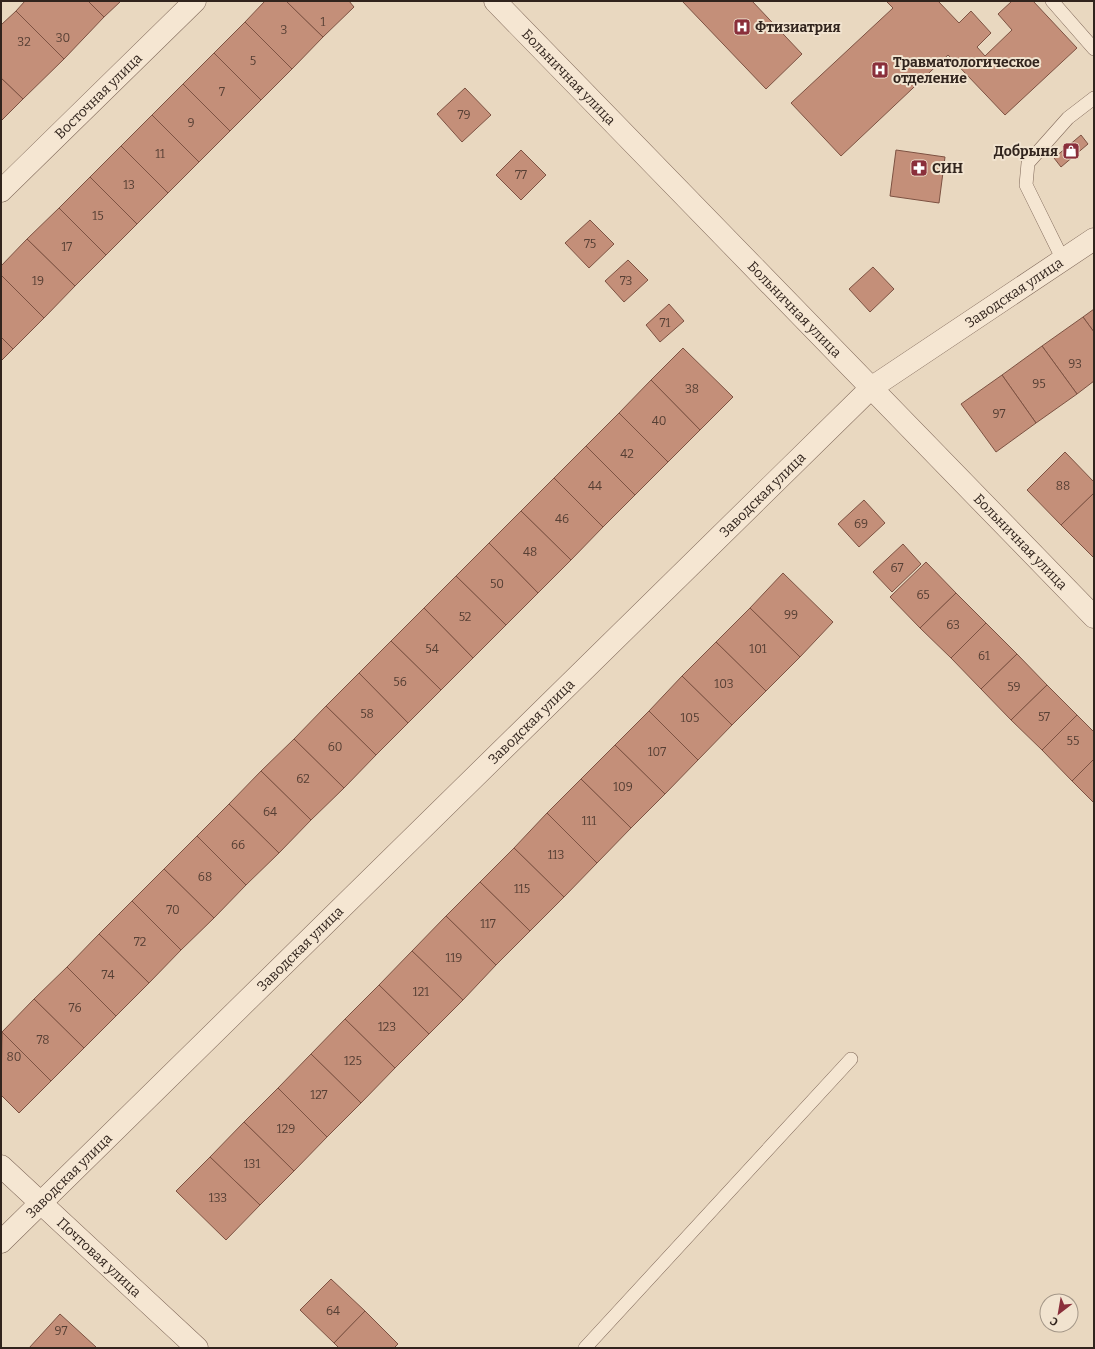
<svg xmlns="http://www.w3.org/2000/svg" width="1095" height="1349" viewBox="0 0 1095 1349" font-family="Bitter,serif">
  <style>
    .building { fill: #c48f79; stroke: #7d5242 }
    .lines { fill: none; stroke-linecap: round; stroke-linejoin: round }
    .service-casing { stroke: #80695a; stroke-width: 14 }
    .minor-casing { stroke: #80695a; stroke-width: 23 }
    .tertiary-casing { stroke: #80695a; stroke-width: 23 }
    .service { stroke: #f5e6d2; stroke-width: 13 }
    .minor { stroke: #f5e6d2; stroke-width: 22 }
    .tertiary { stroke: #f5e6d2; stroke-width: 22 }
    .labels { text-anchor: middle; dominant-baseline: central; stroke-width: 4; stroke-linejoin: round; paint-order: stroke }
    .number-label { font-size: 12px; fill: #563f34 }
    .poi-label { font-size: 14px; font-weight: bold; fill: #31241d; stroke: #f1e3cf; text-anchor: start }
    .street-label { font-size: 14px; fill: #31241d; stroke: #f1e3cf }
  </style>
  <rect width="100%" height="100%" fill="#e9d8c0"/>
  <g class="building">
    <polygon points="25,1 88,1 104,17 64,59 16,11"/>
    <polygon points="88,1 121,1 104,17"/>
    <polygon points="265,1 286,1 323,37 292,69 245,22"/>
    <polygon points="286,1 349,1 354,7 323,37"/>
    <polygon points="682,1 752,1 802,54 766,89"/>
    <polygon points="886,1 938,1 959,23 971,11 991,33 977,47 985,56 1012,30 998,14 1012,1 1033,1 1077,48 1005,115 948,55 841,156 791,103 893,8"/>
    <polygon points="16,11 64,59 23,99 1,78 1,25"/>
    <polygon points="245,22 292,69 261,100 214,53"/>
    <polygon points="214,53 261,100 230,131 183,84"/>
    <polygon points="1,78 23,99 1,121"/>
    <polygon points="183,84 230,131 199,162 152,115"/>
    <polygon points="465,88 491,115 462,142 437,114"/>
    <polygon points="152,115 199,162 168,193 121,146"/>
    <polygon points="1081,135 1088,144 1061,167 1054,158"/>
    <polygon points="121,146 168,193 137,224 90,177"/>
    <polygon points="521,150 546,175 521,200 496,175"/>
    <polygon points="896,150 945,157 939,203 890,196"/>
    <polygon points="90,177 137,224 106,255 59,208"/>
    <polygon points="59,208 106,255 75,286 27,239"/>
    <polygon points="590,220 614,244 589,268 565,243"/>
    <polygon points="27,239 75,286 44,318 1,275 1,266"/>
    <polygon points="628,260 648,280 624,302 605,281"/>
    <polygon points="873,267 894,289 870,312 849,289"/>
    <polygon points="1,275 44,318 13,349 1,337"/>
    <polygon points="669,304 684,321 660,342 646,325"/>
    <polygon points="1094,309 1094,332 1083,317"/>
    <polygon points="1083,317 1094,332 1094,381 1077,394 1042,346"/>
    <polygon points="1,337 13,349 1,361"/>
    <polygon points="1042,346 1077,394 1036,423 1002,375"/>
    <polygon points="683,348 733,397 700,430 651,380"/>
    <polygon points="1002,375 1036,423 996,452 961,404"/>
    <polygon points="651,380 700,430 668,462 619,413"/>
    <polygon points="619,413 668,462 635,495 586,446"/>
    <polygon points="586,446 635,495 603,527 554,478"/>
    <polygon points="1065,452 1094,482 1094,493 1061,525 1027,490"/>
    <polygon points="554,478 603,527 571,560 521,511"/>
    <polygon points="1094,493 1094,558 1061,525"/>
    <polygon points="864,500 885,523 859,547 838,524"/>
    <polygon points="521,511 571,560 538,593 489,543"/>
    <polygon points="489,543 538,593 506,625 456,576"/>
    <polygon points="903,544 921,564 892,592 873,572"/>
    <polygon points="926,562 956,593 920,628 890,597"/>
    <polygon points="783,573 833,622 800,657 750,608"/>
    <polygon points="456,576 506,625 473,658 424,608"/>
    <polygon points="956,593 986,623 951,658 920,628"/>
    <polygon points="424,608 473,658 441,690 391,641"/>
    <polygon points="750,608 800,657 766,691 716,642"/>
    <polygon points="986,623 1017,654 981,689 951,658"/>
    <polygon points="391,641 441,690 408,723 359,673"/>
    <polygon points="716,642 766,691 732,725 682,676"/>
    <polygon points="1017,654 1047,685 1011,720 981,689"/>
    <polygon points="359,673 408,723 376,755 326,706"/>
    <polygon points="682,676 732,725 698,760 649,711"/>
    <polygon points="1047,685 1077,715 1042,750 1011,720"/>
    <polygon points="326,706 376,755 344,788 294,739"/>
    <polygon points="649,711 698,760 665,794 615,745"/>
    <polygon points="1077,715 1094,732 1094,759 1072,781 1042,750"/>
    <polygon points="294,739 344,788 311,820 261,771"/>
    <polygon points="615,745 665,794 631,828 581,779"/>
    <polygon points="1094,759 1094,803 1072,781"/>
    <polygon points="261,771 311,820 279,853 229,804"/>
    <polygon points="581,779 631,828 597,863 547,813"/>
    <polygon points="229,804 279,853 246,885 197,836"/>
    <polygon points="547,813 597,863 564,897 514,848"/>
    <polygon points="197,836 246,885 214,918 164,869"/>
    <polygon points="514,848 564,897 530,931 480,882"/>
    <polygon points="164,869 214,918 181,950 132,901"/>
    <polygon points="480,882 530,931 496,965 446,916"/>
    <polygon points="132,901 181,950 149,983 99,934"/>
    <polygon points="446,916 496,965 463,1000 412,951"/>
    <polygon points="99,934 149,983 116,1016 67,967"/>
    <polygon points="412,951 463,1000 429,1034 379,985"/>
    <polygon points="67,967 116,1016 84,1048 34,999"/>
    <polygon points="379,985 429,1034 395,1068 345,1019"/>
    <polygon points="34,999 84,1048 51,1081 2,1032"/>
    <polygon points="345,1019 395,1068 361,1103 311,1054"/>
    <polygon points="2,1032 51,1081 19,1113 1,1095"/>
    <polygon points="311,1054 361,1103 327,1137 278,1088"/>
    <polygon points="278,1088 327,1137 294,1171 244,1122"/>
    <polygon points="244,1122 294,1171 260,1205 210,1157"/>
    <polygon points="210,1157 260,1205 226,1240 176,1191"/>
    <polygon points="331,1279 365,1311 334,1343 300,1310"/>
    <polygon points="365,1311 398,1344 394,1348 339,1348 334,1343"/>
    <polygon points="60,1314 96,1347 95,1348 29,1348"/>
  </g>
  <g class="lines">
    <g class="service-casing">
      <g id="service">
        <polyline points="1052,1 1094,49"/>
        <polyline points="1063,260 1026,185 1028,163 1068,118 1094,98"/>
        <polyline points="585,1348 851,1059"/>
      </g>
    </g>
    <g class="minor-casing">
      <g id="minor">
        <path id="s1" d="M 495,1 L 1094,617"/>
        <path id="s2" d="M 1,191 L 195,1"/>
        <path id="s3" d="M 1,1166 L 197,1348"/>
      </g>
    </g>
    <g class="tertiary-casing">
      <g id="tertiary">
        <path id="s4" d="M 1,1242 L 871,388 L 1094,239"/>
      </g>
    </g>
    <use href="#service" class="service"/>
    <use href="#minor" class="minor"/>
    <use href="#tertiary" class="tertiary"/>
  </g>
  <defs>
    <g id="hospital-square" transform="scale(0.9)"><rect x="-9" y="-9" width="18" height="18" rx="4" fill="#8a2f3b" stroke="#f1e3cf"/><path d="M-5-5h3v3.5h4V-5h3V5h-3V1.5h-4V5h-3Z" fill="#fff"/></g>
    <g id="shop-square" transform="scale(0.9)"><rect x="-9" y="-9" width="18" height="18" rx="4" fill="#8a2f3b" stroke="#f1e3cf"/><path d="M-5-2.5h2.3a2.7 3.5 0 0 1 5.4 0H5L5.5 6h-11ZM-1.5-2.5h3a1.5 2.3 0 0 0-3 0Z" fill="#fff"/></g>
    <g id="pharmacy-square" transform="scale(0.9)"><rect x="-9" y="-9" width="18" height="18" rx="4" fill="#8a2f3b" stroke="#f1e3cf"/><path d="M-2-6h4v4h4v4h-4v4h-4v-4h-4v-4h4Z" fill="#fff"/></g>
  </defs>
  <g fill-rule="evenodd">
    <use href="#hospital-square" x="742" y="27"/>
    <use href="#hospital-square" x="880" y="70"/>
    <use href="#shop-square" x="1071" y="151"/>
    <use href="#pharmacy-square" x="919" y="168"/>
  </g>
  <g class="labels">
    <g class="number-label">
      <text x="323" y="22">1</text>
      <text x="284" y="30">3</text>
      <text x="63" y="38">30</text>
      <text x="24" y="42">32</text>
      <text x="253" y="61">5</text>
      <text x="222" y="92">7</text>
      <text x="464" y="115">79</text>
      <text x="191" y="123">9</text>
      <text x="160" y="154">11</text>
      <text x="521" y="175">77</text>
      <text x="129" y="185">13</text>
      <text x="98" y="216">15</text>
      <text x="590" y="244">75</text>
      <text x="67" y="247">17</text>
      <text x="38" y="281">19</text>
      <text x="626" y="281">73</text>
      <text x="665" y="323">71</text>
      <text x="1075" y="364">93</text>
      <text x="1039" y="384">95</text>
      <text x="692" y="389">38</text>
      <text x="999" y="414">97</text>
      <text x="659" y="421">40</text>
      <text x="627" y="454">42</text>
      <text x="595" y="486">44</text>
      <text x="1063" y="486">88</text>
      <text x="562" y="519">46</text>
      <text x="861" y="524">69</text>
      <text x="530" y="552">48</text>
      <text x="897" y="568">67</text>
      <text x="497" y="584">50</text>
      <text x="923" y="595">65</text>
      <text x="791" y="615">99</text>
      <text x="465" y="617">52</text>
      <text x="953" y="625">63</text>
      <text x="432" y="649">54</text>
      <text x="758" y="649">101</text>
      <text x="984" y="656">61</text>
      <text x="400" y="682">56</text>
      <text x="724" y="684">103</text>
      <text x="1014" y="687">59</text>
      <text x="367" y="714">58</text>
      <text x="1044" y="717">57</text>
      <text x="690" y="718">105</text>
      <text x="1073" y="741">55</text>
      <text x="335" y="747">60</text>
      <text x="657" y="752">107</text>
      <text x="303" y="779">62</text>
      <text x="623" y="787">109</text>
      <text x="270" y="812">64</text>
      <text x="589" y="821">111</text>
      <text x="238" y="845">66</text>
      <text x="556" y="855">113</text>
      <text x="205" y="877">68</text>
      <text x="522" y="889">115</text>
      <text x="173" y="910">70</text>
      <text x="488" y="924">117</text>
      <text x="140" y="942">72</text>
      <text x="454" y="958">119</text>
      <text x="108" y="975">74</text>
      <text x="421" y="992">121</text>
      <text x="75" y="1008">76</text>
      <text x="387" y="1027">123</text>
      <text x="43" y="1040">78</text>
      <text x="14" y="1057">80</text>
      <text x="353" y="1061">125</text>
      <text x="319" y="1095">127</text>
      <text x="286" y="1129">129</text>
      <text x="252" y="1164">131</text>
      <text x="218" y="1198">133</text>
      <text x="333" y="1311">64</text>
      <text x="61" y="1331">97</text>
    </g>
    <g class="poi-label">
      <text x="755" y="27">Фтизиатрия</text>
      <text x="893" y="62">Травматологическое<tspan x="893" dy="16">отделение</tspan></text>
      <text x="1058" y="151" text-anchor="end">Добрыня</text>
      <text x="932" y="168">СИН</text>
    </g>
    <g class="street-label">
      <text stroke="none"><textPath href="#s1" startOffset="106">Больничная улица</textPath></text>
      <text stroke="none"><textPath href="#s2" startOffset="136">Восточная улица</textPath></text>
      <text stroke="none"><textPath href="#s4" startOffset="1391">Заводская улица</textPath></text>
      <text stroke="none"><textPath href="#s1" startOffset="430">Больничная улица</textPath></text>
      <text stroke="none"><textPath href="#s4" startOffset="1067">Заводская улица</textPath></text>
      <text stroke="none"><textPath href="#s1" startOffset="754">Больничная улица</textPath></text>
      <text stroke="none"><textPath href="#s4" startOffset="743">Заводская улица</textPath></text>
      <text stroke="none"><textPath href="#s4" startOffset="419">Заводская улица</textPath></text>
      <text stroke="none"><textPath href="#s4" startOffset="95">Заводская улица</textPath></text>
      <text stroke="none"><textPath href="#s3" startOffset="134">Почтовая улица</textPath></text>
    </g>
  </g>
  <rect width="1095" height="1349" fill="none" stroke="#31241d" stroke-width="4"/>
  <g transform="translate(1059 1313) rotate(211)"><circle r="19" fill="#f1e3cf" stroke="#a49788"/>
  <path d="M0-3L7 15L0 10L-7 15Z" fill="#8a2f3b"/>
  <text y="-6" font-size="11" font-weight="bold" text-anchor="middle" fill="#31241d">С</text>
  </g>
</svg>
